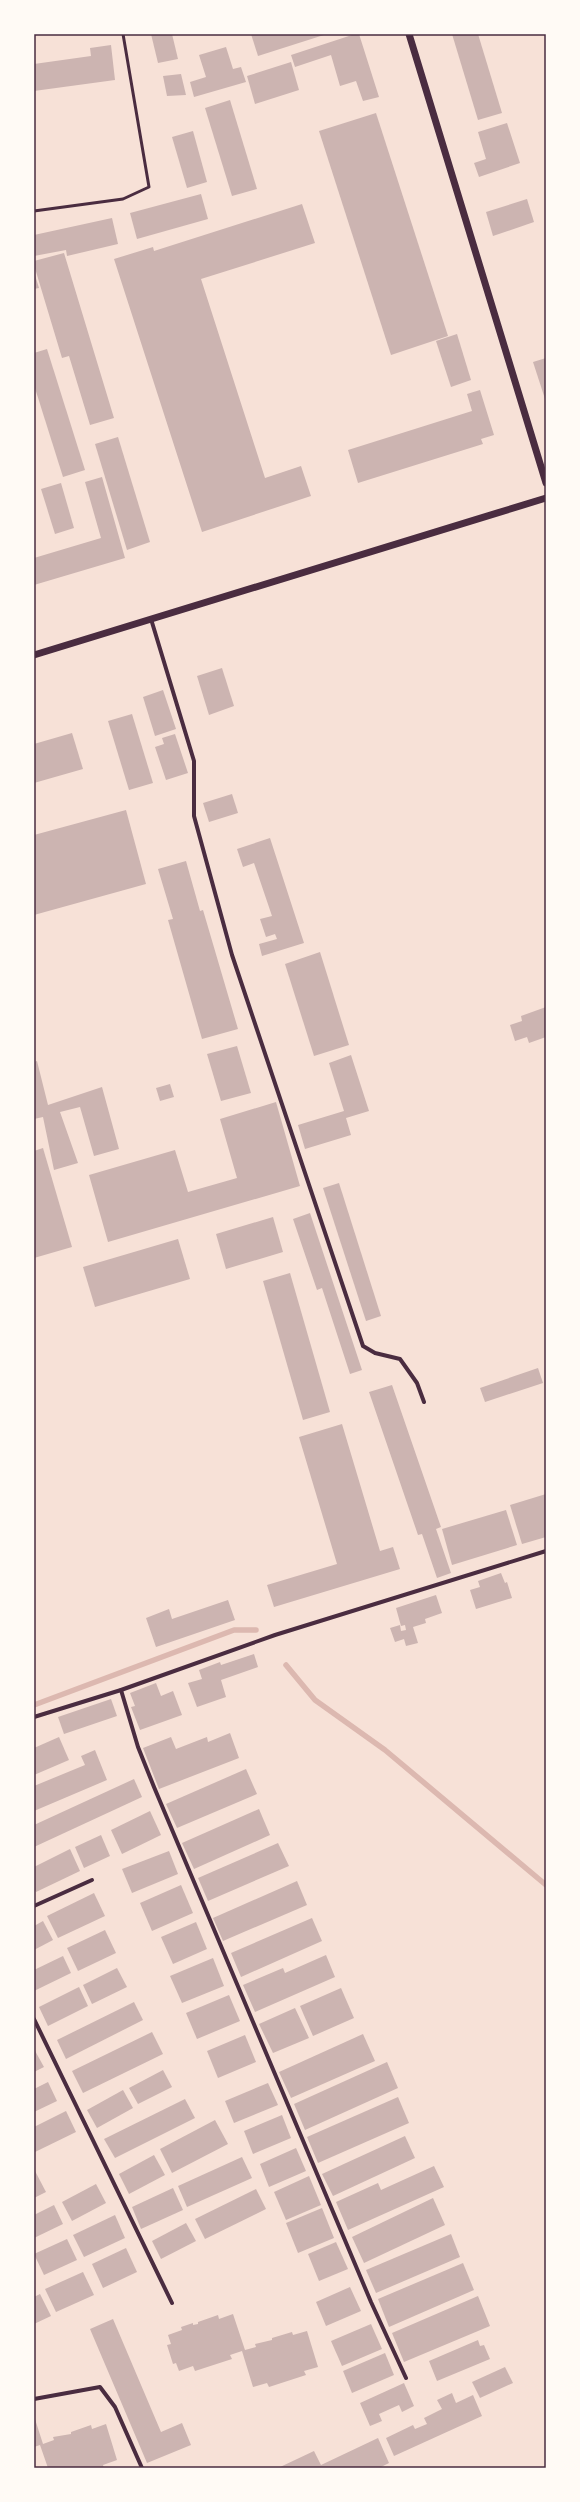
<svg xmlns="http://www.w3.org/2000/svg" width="580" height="2502" viewBox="0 0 580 2502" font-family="Ubuntu,sans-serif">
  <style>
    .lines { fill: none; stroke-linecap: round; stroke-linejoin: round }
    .stream { stroke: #dcb8b0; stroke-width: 5.5 }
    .building { fill: #ccb4b1 }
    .service { stroke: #4a2c40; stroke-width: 3 }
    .minor { stroke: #4a2c40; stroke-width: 4 }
    .tertiary { stroke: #4a2c40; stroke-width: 7 }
    .neatline { fill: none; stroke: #4a2c40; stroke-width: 1.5 }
  </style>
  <rect width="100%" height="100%" fill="#f7e1d7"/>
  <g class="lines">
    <g class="stream">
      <polyline points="286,1665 315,1700 385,1750 546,1885"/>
      <polyline points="34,1705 234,1630 256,1630"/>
    </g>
  </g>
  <g class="building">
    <polygon points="151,34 172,34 178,59 158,63"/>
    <polygon points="251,34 327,34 258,56"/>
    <polygon points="355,34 359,34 379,97 363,101 356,81 340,86 331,55 295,67 291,55"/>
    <polygon points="452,34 478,34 502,113 478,120"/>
    <polygon points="111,45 115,80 34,91 34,64 91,56 90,48"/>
    <polygon points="226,47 233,69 241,67 246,82 194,97 190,82 206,77 199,55"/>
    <polygon points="291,62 299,90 255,104 247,76"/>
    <polygon points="181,74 186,95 167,96 163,76"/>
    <polygon points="230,100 257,189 232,196 205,108"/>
    <polygon points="376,113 448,336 391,355 319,131"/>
    <polygon points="507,123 520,163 479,177 474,163 486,159 478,132"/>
    <polygon points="193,131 207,182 187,188 172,137"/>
    <polygon points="201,194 208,219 137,239 130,213"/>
    <polygon points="527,199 534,222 493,236 486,212"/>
    <polygon points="302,204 315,243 201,279 265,478 301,466 311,496 202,532 114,259 153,247 154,251"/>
    <polygon points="112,218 118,244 67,256 66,250 34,256 34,235"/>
    <polygon points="64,253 114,418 90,425 69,356 62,358 34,265 34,261"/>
    <polygon points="34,272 39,288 34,289"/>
    <polygon points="457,334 471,380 451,387 436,341"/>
    <polygon points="47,349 85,470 63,477 34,385 34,353"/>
    <polygon points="546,358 546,402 533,362"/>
    <polygon points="480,390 494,435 481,439 483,444 358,483 348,450 472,411 467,394"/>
    <polygon points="118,437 150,542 127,550 95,444"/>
    <polygon points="102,477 125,558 34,585 34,558 101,538 85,482"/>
    <polygon points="61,483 74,528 55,534 41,489"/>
    <polygon points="222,668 234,706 209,715 197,676"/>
    <polygon points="163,690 176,729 155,736 143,697"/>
    <polygon points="132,714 153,783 129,790 108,721"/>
    <polygon points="72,733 83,769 34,783 34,744"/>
    <polygon points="175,734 188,773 166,780 155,747 164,744 162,738"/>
    <polygon points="232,794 238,813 209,822 203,803"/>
    <polygon points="126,810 146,884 34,915 34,835"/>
    <polygon points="270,838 304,943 262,956 259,944 277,939 275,934 266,937 260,919 272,916 254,863 243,867 237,849"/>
    <polygon points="186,861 200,911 203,910 238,1029 202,1039 168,920 173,919 158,869"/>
    <polygon points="320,952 349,1045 314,1056 285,964"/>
    <polygon points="546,1007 546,1037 529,1043 527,1037 515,1041 510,1025 522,1021 521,1016"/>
    <polygon points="237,1046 251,1093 221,1101 207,1054"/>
    <polygon points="351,1055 369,1111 346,1118 351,1135 305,1149 298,1125 344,1111 329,1063"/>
    <polygon points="37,1061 48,1105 102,1087 119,1149 94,1156 80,1107 60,1112 78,1163 54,1170 43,1117 34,1119 34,1062"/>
    <polygon points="170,1084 174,1097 160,1101 156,1088"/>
    <polygon points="276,1102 300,1186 108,1242 89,1175 175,1150 188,1192 237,1178 220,1119"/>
    <polygon points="43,1148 72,1247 34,1258 34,1151"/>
    <polygon points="339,1183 381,1316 366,1321 323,1188"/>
    <polygon points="310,1213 362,1370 350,1374 322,1288 317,1290 293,1219"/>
    <polygon points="273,1217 283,1252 226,1269 216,1234"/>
    <polygon points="178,1239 190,1279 95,1307 83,1267"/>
    <polygon points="290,1273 330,1412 303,1420 263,1281"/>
    <polygon points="538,1368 543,1383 485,1402 480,1388"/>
    <polygon points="392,1385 441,1527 436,1529 451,1573 437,1578 422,1534 418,1535 369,1392"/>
    <polygon points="342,1424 380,1551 393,1547 400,1569 274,1607 267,1585 337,1564 299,1437"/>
    <polygon points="546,1494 546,1537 522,1544 510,1505"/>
    <polygon points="506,1510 517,1545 452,1565 442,1529"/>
    <polygon points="501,1573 505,1583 507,1582 512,1598 476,1609 470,1590 480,1587 478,1581"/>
    <polygon points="436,1595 442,1613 425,1619 426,1623 413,1627 418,1643 406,1646 404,1639 395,1642 390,1628 400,1625 401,1631 406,1630 405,1625 401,1626 396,1608"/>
    <polygon points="228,1600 235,1620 156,1647 146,1618 169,1609 172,1619"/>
    <polygon points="254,1654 258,1667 221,1680 226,1697 197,1707 188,1683 202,1679 199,1670 220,1662 221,1665"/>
    <polygon points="156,1683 161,1696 173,1691 182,1715 140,1730 131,1707 135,1706 130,1693"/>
    <polygon points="111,1699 117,1716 64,1734 58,1717"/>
    <polygon points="230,1733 239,1758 159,1789 143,1748 171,1737 176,1749 207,1737 208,1742"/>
    <polygon points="59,1737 69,1760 34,1775 34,1748"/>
    <polygon points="95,1750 107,1780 34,1811 34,1786 85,1765 81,1756"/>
    <polygon points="246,1769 257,1794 177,1828 166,1804"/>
    <polygon points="134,1779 142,1797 34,1847 34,1825"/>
    <polygon points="259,1809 270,1835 194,1869 182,1843"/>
    <polygon points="150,1811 161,1835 122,1854 111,1830"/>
    <polygon points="101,1835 110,1856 84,1868 75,1847"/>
    <polygon points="278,1843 289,1866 208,1901 198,1878"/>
    <polygon points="70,1849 80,1871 36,1892 34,1888 34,1867"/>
    <polygon points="169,1851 178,1874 132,1893 122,1869"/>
    <polygon points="297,1881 307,1905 223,1941 213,1918"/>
    <polygon points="181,1885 193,1913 152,1931 140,1903"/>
    <polygon points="94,1893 105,1916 58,1938 47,1916"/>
    <polygon points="312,1918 322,1941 241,1977 231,1953"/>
    <polygon points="43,1921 53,1940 34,1950 34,1926"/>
    <polygon points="196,1922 207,1949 173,1964 161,1937"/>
    <polygon points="105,1930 116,1953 78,1971 67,1948"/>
    <polygon points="326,1955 335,1977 255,2012 243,1985 283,1968 285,1973"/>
    <polygon points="63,1956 71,1973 34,1991 34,1970"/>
    <polygon points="213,1958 224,1986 182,2003 170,1976"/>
    <polygon points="117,1968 127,1987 92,2004 83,1985"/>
    <polygon points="79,1987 88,2006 48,2026 39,2007"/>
    <polygon points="341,1988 354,2018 313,2036 300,2006"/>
    <polygon points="229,1995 240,2021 197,2039 186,2013"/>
    <polygon points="134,2002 143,2020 66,2059 57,2040"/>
    <polygon points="295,2008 309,2038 273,2053 259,2024"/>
    <polygon points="152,2032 163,2054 83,2093 72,2071"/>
    <polygon points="363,2034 375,2061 291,2098 279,2072"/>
    <polygon points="245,2035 256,2062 218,2078 207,2051"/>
    <polygon points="34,2049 44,2067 34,2072"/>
    <polygon points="387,2062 398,2088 305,2130 294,2104"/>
    <polygon points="163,2070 172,2087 138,2104 129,2088"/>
    <polygon points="48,2082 57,2101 34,2112 34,2089"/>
    <polygon points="268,2083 278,2105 234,2123 225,2101"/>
    <polygon points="123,2090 133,2108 97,2128 87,2110"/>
    <polygon points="398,2097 409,2123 318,2163 307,2137"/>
    <polygon points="185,2099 195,2118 115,2158 104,2139"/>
    <polygon points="66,2111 76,2132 35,2152 34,2127"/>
    <polygon points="282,2115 291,2138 253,2154 244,2131"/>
    <polygon points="215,2120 228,2144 172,2173 160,2149"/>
    <polygon points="405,2136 415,2158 333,2196 322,2174"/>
    <polygon points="296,2148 306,2171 269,2187 260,2164"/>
    <polygon points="154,2155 165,2175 129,2194 119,2174"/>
    <polygon points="242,2157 252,2178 187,2207 178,2186"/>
    <polygon points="434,2166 444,2187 348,2230 336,2202 378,2183 381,2190"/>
    <polygon points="35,2171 46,2192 34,2198 34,2172"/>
    <polygon points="309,2176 321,2205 286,2220 274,2192"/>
    <polygon points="96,2184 106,2203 72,2221 62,2202"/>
    <polygon points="173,2188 183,2210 141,2229 132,2207"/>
    <polygon points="256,2189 266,2209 205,2239 195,2219"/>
    <polygon points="433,2198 445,2225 364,2263 352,2237"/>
    <polygon points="54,2205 63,2224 34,2238 34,2215"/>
    <polygon points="322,2208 334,2238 298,2253 286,2223"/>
    <polygon points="115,2215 125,2238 84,2257 73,2235"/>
    <polygon points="186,2223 196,2241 161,2259 152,2241"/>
    <polygon points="451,2234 460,2257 376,2293 366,2270"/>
    <polygon points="67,2239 77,2260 44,2275 34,2254"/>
    <polygon points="336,2242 348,2269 319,2281 308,2254"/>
    <polygon points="126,2248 137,2272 103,2288 92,2264"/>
    <polygon points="463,2263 474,2290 389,2327 378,2299"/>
    <polygon points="83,2272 94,2295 56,2312 45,2289"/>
    <polygon points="350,2287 361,2311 326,2326 316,2302"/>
    <polygon points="40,2294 51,2316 34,2324 34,2297"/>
    <polygon points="478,2296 490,2326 404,2362 392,2333"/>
    <polygon points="233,2314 245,2350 256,2347 255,2344 272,2340 272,2338 292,2332 293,2335 307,2331 318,2367 304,2371 306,2375 269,2387 267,2383 253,2387 242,2351 230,2355 232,2359 195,2371 193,2366 179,2371 176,2363 173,2364 167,2345 171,2344 168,2335 182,2330 181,2327 193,2323 193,2325 198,2324 198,2322 218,2315 219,2319"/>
    <polygon points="113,2319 161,2432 182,2423 191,2445 147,2463 90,2329"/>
    <polygon points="371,2324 382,2349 342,2366 331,2341"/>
    <polygon points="478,2340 480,2346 484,2345 490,2359 437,2381 429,2361"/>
    <polygon points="385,2353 394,2375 352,2393 343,2371"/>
    <polygon points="505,2367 513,2383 480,2398 472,2382"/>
    <polygon points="404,2383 414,2406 402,2412 399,2405 379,2414 382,2421 370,2426 360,2403"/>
    <polygon points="452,2393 456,2403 473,2395 482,2416 394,2456 386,2438 413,2425 415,2429 427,2424 424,2418 442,2409 437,2400"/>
    <polygon points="34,2416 43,2444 54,2440 53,2437 71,2434 71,2432 91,2425 92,2429 106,2424 117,2460 103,2465 104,2468 48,2468 40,2445 34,2447"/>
    <polygon points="378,2438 389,2463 379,2468 278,2468 314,2451 321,2465"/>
  </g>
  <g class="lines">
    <polyline class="service" points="34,211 123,199 149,187 123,34"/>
    <g class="minor">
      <polyline points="151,619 194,761 194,816 232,955 363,1346 375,1353 400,1359 417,1383 424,1402"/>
      <polyline points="121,1690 138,1747 154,1787 371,2302 406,2378"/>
      <polyline points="34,1717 121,1690 275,1635 546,1551"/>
      <polyline points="34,1906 92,1880"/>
      <polyline points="34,2019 172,2303"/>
      <polyline points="34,2399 100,2387 115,2407 142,2468"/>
    </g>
    <g class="tertiary">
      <polyline points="409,34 546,483"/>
      <polyline points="34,655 546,498"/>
    </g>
  </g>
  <rect width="580" height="2502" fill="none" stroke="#fffaf5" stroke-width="70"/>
  <rect x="35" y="35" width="510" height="2432" class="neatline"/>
</svg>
